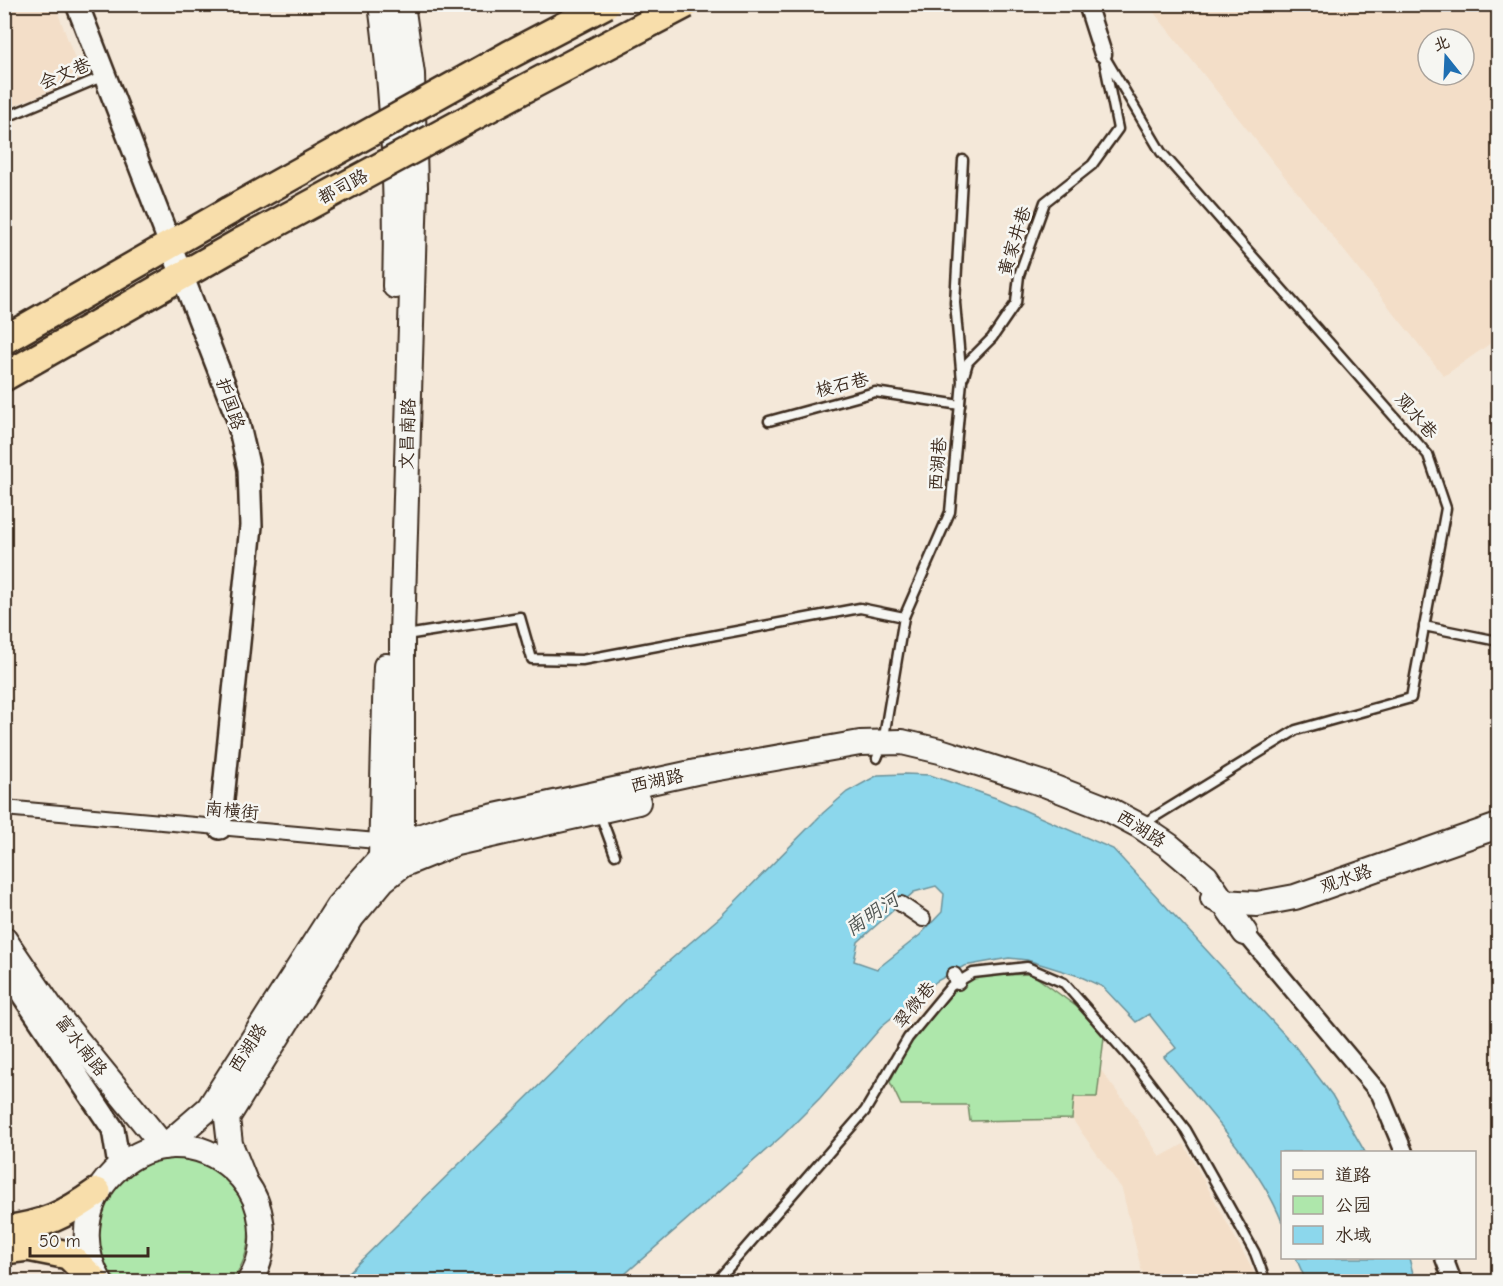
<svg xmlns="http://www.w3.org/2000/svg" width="1503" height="1286" viewBox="0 0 1503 1286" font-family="'Comic Neue','LXGW WenKai TC',sans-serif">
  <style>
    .built { fill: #f3dec8; fill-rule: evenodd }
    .green { fill: #aee7ab; stroke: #748864; stroke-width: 1.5 }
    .water { fill: #8cd7ec; stroke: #6c929a; stroke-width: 1.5; fill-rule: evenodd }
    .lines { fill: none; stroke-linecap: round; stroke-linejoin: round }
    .service-casing { stroke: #3b2a1e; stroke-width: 13 }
    .pedestrian-casing { stroke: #3b2a1e; stroke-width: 18 }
    .minor-casing { stroke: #3b2a1e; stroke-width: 21 }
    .tertiary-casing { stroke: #3b2a1e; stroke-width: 26 }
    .secondary-casing { stroke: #3b2a1e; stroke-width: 28 }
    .primary-casing { stroke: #3b2a1e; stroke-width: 32 }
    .service { stroke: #f6f6f2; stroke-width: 8 }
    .pedestrian { stroke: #f6f6f2; stroke-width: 14 }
    .minor { stroke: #f6f6f2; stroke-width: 16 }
    .tertiary { stroke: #f6f6f2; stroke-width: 21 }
    .secondary { stroke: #f6f6f2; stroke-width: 24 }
    .primary { stroke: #f8deab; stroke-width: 27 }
    .primary-bridge-casing { stroke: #3b2a1e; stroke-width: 32; stroke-linecap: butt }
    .primary-bridge { stroke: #f8deab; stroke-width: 27 }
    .labels { text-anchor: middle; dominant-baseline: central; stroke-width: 5; stroke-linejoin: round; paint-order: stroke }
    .street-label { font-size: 18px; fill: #3b2a1e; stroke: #f6f6f2 }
    .water-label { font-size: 20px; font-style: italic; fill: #4f5552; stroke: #f6f6f2 }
  </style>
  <rect width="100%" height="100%" fill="#f4e8d9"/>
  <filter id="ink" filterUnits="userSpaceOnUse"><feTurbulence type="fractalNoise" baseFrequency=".0167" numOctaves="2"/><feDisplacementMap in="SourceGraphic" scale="12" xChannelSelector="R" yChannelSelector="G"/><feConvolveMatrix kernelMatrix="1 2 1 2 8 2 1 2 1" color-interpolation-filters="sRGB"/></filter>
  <g filter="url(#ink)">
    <g class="built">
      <polygon points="5,4 55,5 82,78 5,109"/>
      <path d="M 1148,5 L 1498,5 L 1498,338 L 1444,376 ZM 1428,39 L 1464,39 L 1464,75 L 1428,75 Z"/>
      <polygon points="1100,1069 1130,1109 1160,1157 1184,1144 1256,1276 1240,1281 1144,1281 1122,1189 1072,1119 1073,1097 1097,1097"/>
    </g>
    <g class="green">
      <polygon points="1032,974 1077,1007 1104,1037 1097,1097 1074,1097 1072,1119 970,1121 968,1105 901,1105 890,1082 908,1045 940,1003 973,976"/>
      <path d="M 183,1157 C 199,1162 216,1167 229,1179 C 255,1207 255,1254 230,1282 L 117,1281 C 86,1249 96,1192 134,1168 C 149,1158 166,1158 183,1157 Z"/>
    </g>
    <g class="water">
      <path d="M 905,774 L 930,775 L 996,798 L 1113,849 L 1294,1045 L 1332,1095 L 1365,1152 L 1282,1152 L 1282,1222 C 1261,1167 1202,1104 1164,1057 L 1176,1048 L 1149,1014 L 1136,1022 L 1103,987 L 1079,976 L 1027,960 L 1009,958 L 964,966 L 937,981 L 884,1024 L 820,1098 L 782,1136 L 617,1281 L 339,1282 L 640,986 L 720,917 L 823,813 L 847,792 L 878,775 ZM 936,886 L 944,894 L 942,912 L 920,935 L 877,969 L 854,961 L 858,942 L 871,930 L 914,892 Z"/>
      <polygon points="1296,1258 1409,1258 1415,1281 1306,1281"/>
    </g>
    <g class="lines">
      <g class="service-casing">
        <g id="service">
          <polyline points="1103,54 1161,152 1428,455 1446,508 1411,698 1296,730 1143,824"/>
          <polyline points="4,118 104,76"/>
          <polyline points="964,376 968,362 992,338 1016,303 1019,275 1045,202 1092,165 1118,129 1104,60"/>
          <polyline points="769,421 875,392 960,405"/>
          <polyline points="1424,626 1498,641"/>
          <polyline points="406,635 520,617 532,659 582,660 860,608 904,617"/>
          <polyline points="877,758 883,743 904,617 950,512 962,381 955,303 963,160"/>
          <polyline points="600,814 615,855"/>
          <polyline points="716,1282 865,1111 908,1038 951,986 973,973 1027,967 1064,983 1136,1065 1186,1130 1255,1253 1266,1282"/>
        </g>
      </g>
      <g class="pedestrian-casing">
        <g id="pedestrian">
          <polyline points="4,808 388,842"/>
          <polyline points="901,904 923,919"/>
          <polyline points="954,975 958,982"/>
        </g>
      </g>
      <g class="minor-casing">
        <g id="minor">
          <polyline points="1087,4 1103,54"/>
          <polyline points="1245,933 1380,1094 1404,1152"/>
          <polyline points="1444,1258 1453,1282"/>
        </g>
      </g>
      <g class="tertiary-casing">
        <g id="tertiary">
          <polyline points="77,4 237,417 249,469 251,526 220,828"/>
          <polyline points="4,967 113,1129 119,1166"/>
        </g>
      </g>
      <g class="secondary-casing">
        <g id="secondary">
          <path d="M 381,4 C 394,102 398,188 395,286"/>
          <polyline points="402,856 402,635 415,187 412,74 402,4"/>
          <polyline points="381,858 386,666"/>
          <polyline points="1213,898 1221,902 1257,904 1295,897 1498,826"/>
          <polyline points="4,939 51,1008 164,1147 209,1108 338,906 381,858 402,843 454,825 696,772 860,743 902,742 940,751 1047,785 1108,809 1140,826 1168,845 1206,877 1245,933"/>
          <polyline points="244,1179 230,1144 227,1118 352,917 383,880 402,865 456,843 638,802"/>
          <path d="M 100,1282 C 49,1194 157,1102 233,1169 C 246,1181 255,1194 259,1211 C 265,1235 263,1261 249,1282"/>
        </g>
      </g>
      <g class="primary-casing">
        <g id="primary">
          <polyline points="4,340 229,211"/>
          <polyline points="4,377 243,241"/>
          <path d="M 4,1230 C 44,1225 65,1215 97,1192"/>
          <polyline points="4,1250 28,1247 68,1255 96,1282"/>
        </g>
      </g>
      <use href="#service" class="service"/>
      <use href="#pedestrian" class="pedestrian"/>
      <use href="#minor" class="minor"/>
      <use href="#tertiary" class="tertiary"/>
      <use href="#secondary" class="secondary"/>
      <use href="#primary" class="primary"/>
      <g class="primary-bridge-casing">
        <g id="primary-bridge">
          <polyline points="229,211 509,55 606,4"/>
          <polyline points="243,241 526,88 686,4"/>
        </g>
      </g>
      <use href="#primary-bridge" class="primary-bridge"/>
    </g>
  </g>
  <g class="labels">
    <g class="street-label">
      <text transform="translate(65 74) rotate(-23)">会文巷</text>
      <text transform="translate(343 187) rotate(-28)">都司路</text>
      <text transform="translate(1015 241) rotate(-73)">黄家井巷</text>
      <text transform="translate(842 385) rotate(-13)">梭石巷</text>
      <text transform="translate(230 404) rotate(71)">护国路</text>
      <text transform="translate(1416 416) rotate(49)">观水巷</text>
      <text transform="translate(408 434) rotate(-88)">文昌南路</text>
      <text transform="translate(938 464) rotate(-85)">西湖巷</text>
      <text transform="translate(657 781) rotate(-12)">西湖路</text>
      <text transform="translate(232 811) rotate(5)">南横街</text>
      <text transform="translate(1141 829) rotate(32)">西湖路</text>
      <text transform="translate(1346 879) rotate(-19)">观水路</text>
      <text transform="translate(915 1005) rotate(-51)">翠微巷</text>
      <text transform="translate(81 1046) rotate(52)">富水南路</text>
      <text transform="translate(248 1048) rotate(-57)">西湖路</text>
    </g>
    <g class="water-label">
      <text transform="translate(872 914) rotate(-34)">南明河</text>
    </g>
  </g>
  <rect width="1503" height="1286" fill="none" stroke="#f6f6f2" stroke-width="24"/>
  <rect x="12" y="12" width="1479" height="1262" fill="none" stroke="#3b2a1e" stroke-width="2" filter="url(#ink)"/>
  <rect x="1281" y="1151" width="195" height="108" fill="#f6f6f2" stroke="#aba49d" stroke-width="1.5"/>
  <rect x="1293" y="1170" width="30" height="9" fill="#f8deab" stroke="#aba49d" stroke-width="1.5"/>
  <text x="1335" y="1181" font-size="18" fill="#3b2a1e">道路</text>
  <rect x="1293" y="1196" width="30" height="18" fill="#aee7ab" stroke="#aba49d" stroke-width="1.5"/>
  <text x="1335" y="1211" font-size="18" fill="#3b2a1e">公园</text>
  <rect x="1293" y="1226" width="30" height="18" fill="#8cd7ec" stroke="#aba49d" stroke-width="1.5"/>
  <text x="1335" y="1241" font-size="18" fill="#3b2a1e">水域</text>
  <g transform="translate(1446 57) rotate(342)"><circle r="28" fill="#f6f6f2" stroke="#aba49d" stroke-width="1.5"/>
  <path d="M0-4.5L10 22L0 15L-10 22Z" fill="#1f6fb2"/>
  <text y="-9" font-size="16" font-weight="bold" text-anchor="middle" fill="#3b2a1e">北</text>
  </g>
  <path d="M30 1247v9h118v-9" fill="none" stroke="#3b2a1e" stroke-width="3"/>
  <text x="39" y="1247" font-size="18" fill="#3b2a1e" stroke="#f6f6f2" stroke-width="4.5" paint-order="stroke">50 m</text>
</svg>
